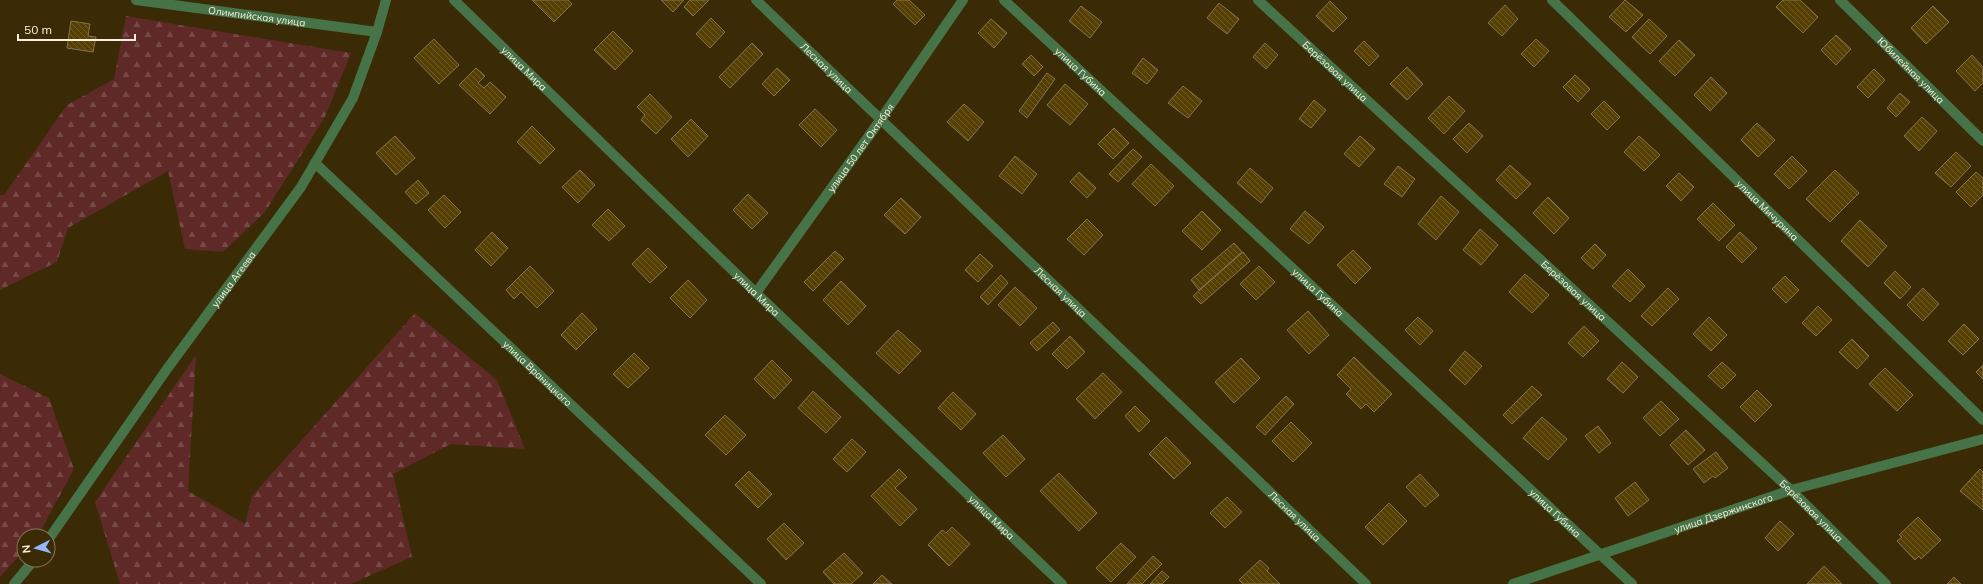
<svg xmlns="http://www.w3.org/2000/svg" width="1983" height="584" viewBox="0 0 1983 584" font-family="Mulish,sans-serif">
  <style>
    .forest { fill: url(#forest-firs) }
    .building { fill: url(#building-back-hatch); stroke: #857450 }
    .lines { fill: none; stroke-linecap: round; stroke-linejoin: round }
    .minor { stroke: #467347; stroke-width: 10 }
    .labels { text-anchor: middle; dominant-baseline: central; stroke-width: 3; stroke-linejoin: round; paint-order: stroke }
    .street-label { font-size: 10px; fill: #faf0dd; stroke: #3a2a06 }
  </style>
  <defs>
    <pattern id="forest-firs" width="22" height="20" patternUnits="userSpaceOnUse"><rect width="22" height="20" fill="#5e2927"/><path d="M5 1l3.5 6h-7zM16 11l3.5 6h-7z" fill="#764846"/></pattern>
    <pattern id="building-back-hatch" width="6" height="6" patternUnits="userSpaceOnUse"><rect width="6" height="6" fill="#563f02"/><path d="M-1 5l2 2M0 0l6 6M5-1l2 2" fill="none" stroke="#6f5b26"/></pattern>
  </defs>
  <rect width="100%" height="100%" fill="#3a2a06"/>
  <g class="forest">
    <polygon points="126,16 351,53 325,117 265,212 223,252 185,249 168,171 68,228 57,262 0,290 0,195 4,195 67,105 114,79"/>
    <polygon points="415,313 497,380 525,449 451,444 393,474 412,557 351,584 120,584 95,502 196,355 188,491 245,524 252,496"/>
    <polygon points="0,374 49,398 74,469 39,534 37,536 24,536 24,550 0,577"/>
  </g>
  <g class="building">
    <polygon points="532,0 568,0 572,4 554,22"/>
    <polygon points="661,0 684,0 673,12"/>
    <polygon points="690,0 709,0 693,16 684,7"/>
    <polygon points="897,0 909,0 925,15 915,25 893,4"/>
    <polygon points="1625,0 1643,15 1626,32 1609,17"/>
    <polygon points="1783,0 1800,0 1818,17 1803,33 1776,7"/>
    <polygon points="1330,1 1347,18 1333,32 1316,16"/>
    <polygon points="1219,3 1239,19 1227,34 1207,18"/>
    <polygon points="1505,5 1518,19 1502,36 1488,23"/>
    <polygon points="1081,6 1102,22 1090,38 1069,21"/>
    <polygon points="1933,6 1949,22 1926,44 1911,28"/>
    <polygon points="711,18 725,32 710,48 696,34"/>
    <polygon points="991,19 1007,33 994,48 978,33"/>
    <polygon points="1649,19 1667,36 1650,54 1632,37"/>
    <polygon points="71,21 90,24 88,36 96,37 93,52 67,48"/>
    <polygon points="613,31 633,51 615,70 594,50"/>
    <polygon points="1836,35 1851,49 1836,65 1821,50"/>
    <polygon points="434,39 459,65 439,84 414,58"/>
    <polygon points="1536,39 1549,51 1534,67 1521,54"/>
    <polygon points="1679,40 1695,55 1675,76 1659,61"/>
    <polygon points="1364,41 1379,56 1369,66 1354,51"/>
    <polygon points="752,43 763,54 730,88 719,77"/>
    <polygon points="1265,43 1278,55 1266,69 1253,57"/>
    <polygon points="1031,55 1043,67 1034,76 1022,64"/>
    <polygon points="1972,55 1983,67 1983,83 1975,91 1956,71"/>
    <polygon points="1143,58 1158,70 1147,84 1132,73"/>
    <polygon points="1407,67 1423,84 1407,100 1390,84"/>
    <polygon points="476,68 485,76 478,83 484,88 490,82 506,97 490,114 459,85"/>
    <polygon points="777,68 790,80 774,96 762,84"/>
    <polygon points="1874,69 1885,80 1868,98 1857,87"/>
    <polygon points="1047,73 1055,79 1027,118 1019,111"/>
    <polygon points="1575,75 1590,89 1578,102 1563,87"/>
    <polygon points="1711,77 1727,93 1710,111 1694,95"/>
    <polygon points="1065,84 1088,104 1070,125 1047,105"/>
    <polygon points="1183,86 1202,101 1188,118 1168,103"/>
    <polygon points="1900,93 1910,102 1896,117 1887,108"/>
    <polygon points="650,94 672,117 656,134 641,120 645,115 637,107"/>
    <polygon points="1449,96 1465,111 1444,134 1428,118"/>
    <polygon points="1314,100 1326,110 1311,128 1299,119"/>
    <polygon points="1604,101 1620,117 1607,130 1591,114"/>
    <polygon points="964,104 984,122 968,141 947,122"/>
    <polygon points="815,109 837,130 821,147 799,125"/>
    <polygon points="1922,117 1937,131 1919,151 1904,136"/>
    <polygon points="691,119 708,136 688,157 671,139"/>
    <polygon points="1469,123 1483,136 1467,153 1453,139"/>
    <polygon points="1757,123 1775,140 1758,157 1741,140"/>
    <polygon points="532,126 555,149 540,164 517,142"/>
    <polygon points="1114,128 1129,143 1113,159 1098,144"/>
    <polygon points="395,136 415,158 396,175 376,153"/>
    <polygon points="1360,136 1375,149 1359,167 1344,154"/>
    <polygon points="1639,136 1660,155 1644,171 1624,152"/>
    <polygon points="1133,149 1142,157 1118,182 1109,174"/>
    <polygon points="1956,152 1971,166 1951,187 1935,173"/>
    <polygon points="1015,156 1037,174 1022,194 999,176"/>
    <polygon points="1792,156 1807,171 1789,189 1774,174"/>
    <polygon points="1151,164 1174,186 1155,206 1132,184"/>
    <polygon points="1510,165 1531,184 1516,199 1496,180"/>
    <polygon points="1398,166 1415,179 1402,197 1384,184"/>
    <polygon points="1250,168 1273,188 1261,203 1237,183"/>
    <polygon points="580,170 595,185 578,203 562,187"/>
    <polygon points="1835,170 1859,193 1830,222 1806,199"/>
    <polygon points="1079,172 1096,188 1087,198 1070,182"/>
    <polygon points="1976,172 1983,178 1983,195 1971,207 1956,192"/>
    <polygon points="1679,173 1694,187 1681,201 1666,186"/>
    <polygon points="418,180 429,193 416,204 405,192"/>
    <polygon points="748,194 768,213 752,229 733,210"/>
    <polygon points="444,195 461,212 445,228 428,210"/>
    <polygon points="1441,196 1459,212 1436,240 1418,224"/>
    <polygon points="1548,197 1569,218 1554,234 1533,213"/>
    <polygon points="901,198 921,217 905,234 884,215"/>
    <polygon points="1713,203 1735,225 1719,241 1697,219"/>
    <polygon points="608,209 625,226 609,241 592,225"/>
    <polygon points="1202,211 1221,230 1202,250 1182,231"/>
    <polygon points="1305,211 1324,227 1309,244 1290,229"/>
    <polygon points="1087,219 1103,235 1084,255 1067,239"/>
    <polygon points="1860,220 1887,246 1868,267 1841,241"/>
    <polygon points="1480,229 1498,245 1481,265 1463,250"/>
    <polygon points="492,232 508,248 491,266 475,250"/>
    <polygon points="1740,232 1757,248 1742,263 1726,247"/>
    <polygon points="1234,243 1242,252 1199,290 1191,280"/>
    <polygon points="1595,244 1606,255 1593,269 1581,258"/>
    <polygon points="648,248 667,267 650,283 632,264"/>
    <polygon points="1353,250 1371,268 1355,284 1337,265"/>
    <polygon points="835,251 844,259 813,291 804,282"/>
    <polygon points="1243,252 1250,261 1201,304 1193,296"/>
    <polygon points="980,254 993,266 978,282 965,270"/>
    <polygon points="530,266 554,291 537,308 521,292 514,299 506,290"/>
    <polygon points="1259,266 1275,282 1256,300 1240,284"/>
    <polygon points="1628,269 1645,286 1630,302 1612,286"/>
    <polygon points="1895,271 1911,287 1900,299 1884,283"/>
    <polygon points="1525,274 1549,295 1532,313 1509,292"/>
    <polygon points="1001,275 1008,283 988,305 980,297"/>
    <polygon points="1785,276 1799,290 1786,303 1772,289"/>
    <polygon points="688,280 707,300 690,318 670,298"/>
    <polygon points="841,281 866,306 848,325 823,300"/>
    <polygon points="1015,287 1037,308 1020,326 998,305"/>
    <polygon points="1668,288 1679,299 1652,326 1641,316"/>
    <polygon points="1923,288 1939,304 1923,321 1907,305"/>
    <polygon points="1818,306 1832,320 1816,336 1802,323"/>
    <polygon points="1308,311 1329,335 1309,354 1287,330"/>
    <polygon points="582,313 597,329 576,350 561,335"/>
    <polygon points="1418,317 1433,331 1420,345 1405,330"/>
    <polygon points="1709,317 1727,335 1711,351 1693,334"/>
    <polygon points="1053,322 1060,330 1037,351 1030,343"/>
    <polygon points="1964,324 1979,339 1963,355 1948,341"/>
    <polygon points="1584,326 1599,341 1583,357 1568,343"/>
    <polygon points="898,330 921,351 899,374 876,353"/>
    <polygon points="1070,336 1085,352 1067,369 1052,354"/>
    <polygon points="1852,339 1869,356 1857,369 1839,352"/>
    <polygon points="1465,351 1482,366 1465,385 1449,370"/>
    <polygon points="634,353 649,368 628,388 613,374"/>
    <polygon points="1354,357 1392,394 1374,412 1366,404 1361,409 1346,394 1351,389 1337,375"/>
    <polygon points="1241,358 1260,378 1234,403 1215,382"/>
    <polygon points="772,360 792,380 774,399 754,379"/>
    <polygon points="1622,362 1638,377 1623,393 1607,379"/>
    <polygon points="1722,362 1736,375 1722,389 1708,376"/>
    <polygon points="1983,365 1983,379 1976,372"/>
    <polygon points="1885,368 1913,395 1897,411 1869,384"/>
    <polygon points="1103,373 1122,392 1095,419 1076,399"/>
    <polygon points="1532,386 1542,395 1512,424 1503,415"/>
    <polygon points="1757,390 1772,405 1755,422 1740,407"/>
    <polygon points="813,391 841,417 826,433 798,408"/>
    <polygon points="953,392 976,414 961,430 938,408"/>
    <polygon points="1286,396 1294,404 1265,435 1256,427"/>
    <polygon points="1661,401 1679,419 1660,436 1643,418"/>
    <polygon points="1135,406 1150,421 1139,432 1125,416"/>
    <polygon points="725,415 746,435 726,455 705,435"/>
    <polygon points="1542,417 1567,439 1548,460 1523,438"/>
    <polygon points="1291,422 1312,443 1293,462 1272,441"/>
    <polygon points="1598,426 1611,443 1599,453 1585,436"/>
    <polygon points="1686,430 1705,450 1688,465 1670,445"/>
    <polygon points="1003,435 1025,459 1006,477 983,453"/>
    <polygon points="1166,437 1191,463 1174,479 1149,454"/>
    <polygon points="852,439 866,452 847,472 833,459"/>
    <polygon points="1716,452 1728,468 1715,478 1713,476 1704,483 1693,469"/>
    <polygon points="899,469 907,477 895,488 917,509 900,526 871,496"/>
    <polygon points="1980,469 1983,472 1983,510 1960,491"/>
    <polygon points="749,471 772,494 758,508 735,485"/>
    <polygon points="1059,473 1097,513 1079,531 1040,491"/>
    <polygon points="1420,474 1439,495 1425,507 1406,487"/>
    <polygon points="1635,482 1649,500 1628,516 1615,498"/>
    <polygon points="1227,497 1242,512 1225,528 1210,513"/>
    <polygon points="1389,503 1407,521 1383,545 1365,527"/>
    <polygon points="1918,517 1941,540 1921,559 1919,556 1915,560 1897,541 1902,537 1899,535"/>
    <polygon points="1780,521 1794,534 1778,551 1765,538"/>
    <polygon points="784,523 804,543 786,560 767,539"/>
    <polygon points="952,527 970,544 949,566 928,545 942,530 946,533"/>
    <polygon points="1121,543 1136,557 1111,582 1096,568"/>
    <polygon points="844,553 863,573 851,584 834,584 823,572"/>
    <polygon points="1153,556 1162,564 1142,584 1127,584"/>
    <polygon points="1260,560 1269,568 1267,571 1280,584 1243,584 1239,580"/>
    <polygon points="1824,566 1842,584 1807,584"/>
    <polygon points="1162,571 1169,577 1162,584 1150,584"/>
    <polygon points="882,575 892,584 873,584"/>
    <polygon points="1954,577 1961,584 1947,584"/>
  </g>
  <g class="lines">
    <g class="minor">
      <path id="s1" d="M 136,0 L 377,32"/>
      <path id="s2" d="M 454,0 L 756,293 L 1062,584"/>
      <path id="s3" d="M 756,0 L 1366,584"/>
      <path id="s4" d="M 1004,0 L 1632,584"/>
      <path id="s5" d="M 1258,0 L 1791,490 L 1886,584"/>
      <path id="s6" d="M 1552,0 L 1983,420"/>
      <path id="s7" d="M 1840,0 L 1983,141"/>
      <path id="s8" d="M 315,163 L 761,584"/>
      <path id="s9" d="M 756,293 L 881,119 L 963,0"/>
      <path id="s10" d="M 48,540 L 167,369 L 301,187 L 353,98 L 377,32 L 386,0"/>
      <polyline points="14,584 34,560"/>
      <path id="s11" d="M 1513,584 L 1791,490 L 1983,439"/>
    </g>
  </g>
  <g class="labels">
    <g class="street-label">
      <text stroke="none"><textPath href="#s1" startOffset="122">Олимпийская улица</textPath></text>
      <text stroke="none"><textPath href="#s3" startOffset="98">Лесная улица</textPath></text>
      <text stroke="none"><textPath href="#s2" startOffset="98">улица Мира</textPath></text>
      <text stroke="none"><textPath href="#s4" startOffset="105">улица Губина</textPath></text>
      <text stroke="none"><textPath href="#s5" startOffset="105">Берёзовая улица</textPath></text>
      <text stroke="none"><textPath href="#s7" startOffset="100">Юбилейная улица</textPath></text>
      <text stroke="none"><textPath href="#s9" startOffset="179">улица 50 лет Октября</textPath></text>
      <text stroke="none"><textPath href="#s6" startOffset="301">улица Мичурина</textPath></text>
      <text stroke="none"><textPath href="#s10" startOffset="320">улица Агеева</textPath></text>
      <text stroke="none"><textPath href="#s5" startOffset="429">Берёзовая улица</textPath></text>
      <text stroke="none"><textPath href="#s4" startOffset="429">улица Губина</textPath></text>
      <text stroke="none"><textPath href="#s3" startOffset="422">Лесная улица</textPath></text>
      <text stroke="none"><textPath href="#s2" startOffset="422">улица Мира</textPath></text>
      <text stroke="none"><textPath href="#s8" startOffset="306">улица Враницкого</textPath></text>
      <text stroke="none"><textPath href="#s5" startOffset="753">Берёзовая улица</textPath></text>
      <text stroke="none"><textPath href="#s4" startOffset="753">улица Губина</textPath></text>
      <text stroke="none"><textPath href="#s11" startOffset="222">улица Дзержинского</textPath></text>
      <text stroke="none"><textPath href="#s3" startOffset="746">Лесная улица</textPath></text>
      <text stroke="none"><textPath href="#s2" startOffset="746">улица Мира</textPath></text>
    </g>
  </g>
  <g transform="translate(36 548) rotate(264)"><circle r="19" fill="#3a2a06" stroke="#87795c"/>
  <path d="M0-3L7 15L0 10L-7 15Z" fill="#95b7fd"/>
  <text y="-6" font-size="11" font-weight="bold" text-anchor="middle" fill="#faf0dd">N</text>
  </g>
  <path d="M18 34v6h117v-6" fill="none" stroke="#faf0dd" stroke-width="2"/>
  <text x="24" y="34" font-size="12" fill="#faf0dd" stroke="#3a2a06" stroke-width="3" paint-order="stroke">50 m</text>
</svg>
